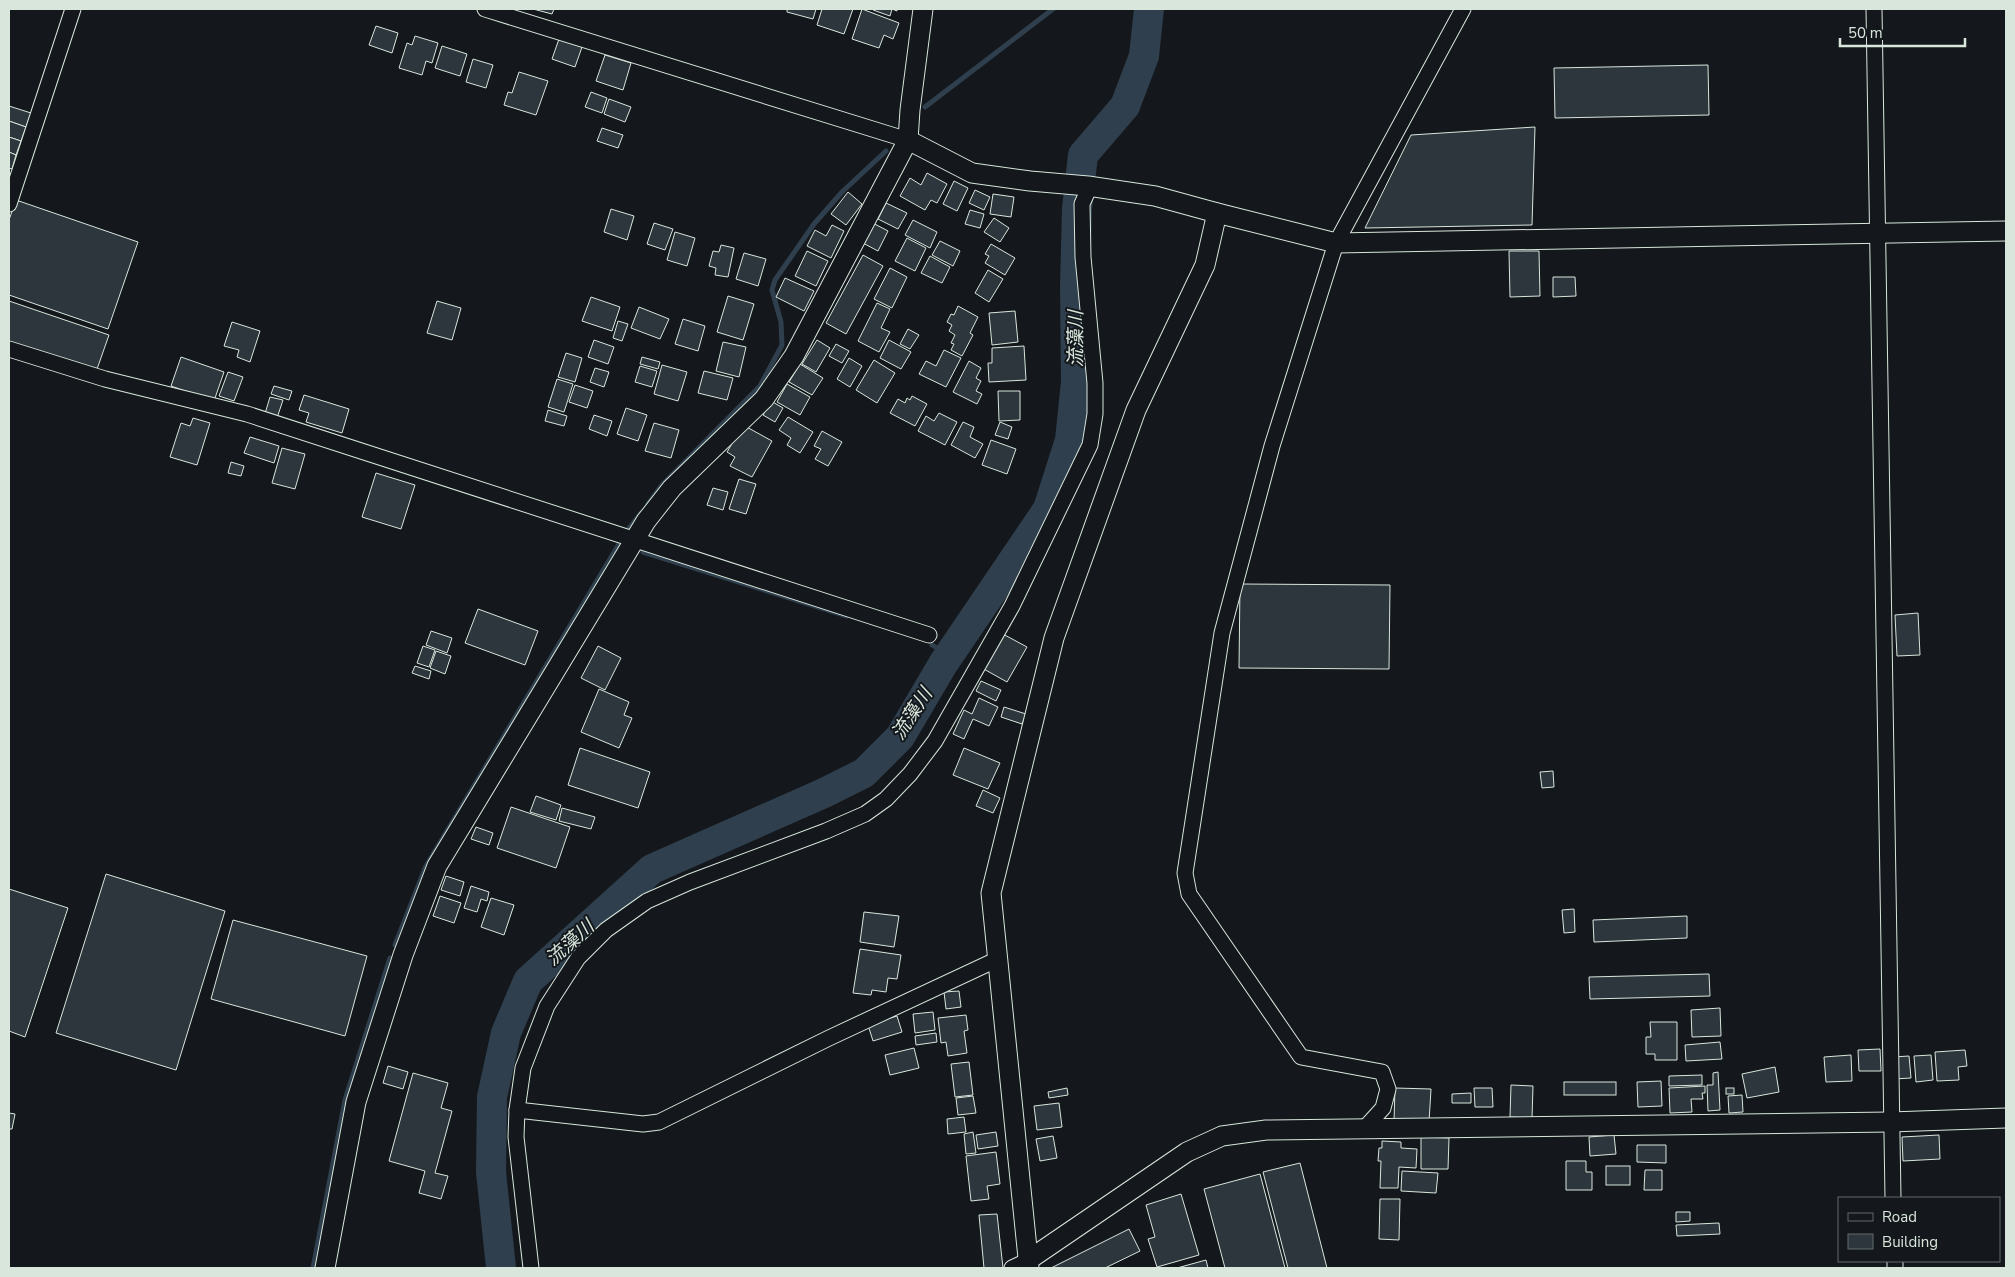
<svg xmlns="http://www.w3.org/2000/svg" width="2015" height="1277" viewBox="0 0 2015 1277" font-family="'Nunito Sans','Noto Sans JP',sans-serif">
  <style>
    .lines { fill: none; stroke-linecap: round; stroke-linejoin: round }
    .stream { stroke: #2f3f4d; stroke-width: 5 }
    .river { stroke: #2f3f4d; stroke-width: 30 }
    .building { fill: #2c363c; stroke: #d8e6dc }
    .minor-casing { stroke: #d8e6dc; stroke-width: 17 }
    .tertiary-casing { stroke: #d8e6dc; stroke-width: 21 }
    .minor { stroke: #14181c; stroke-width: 15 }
    .tertiary { stroke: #14181c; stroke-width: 19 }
    .labels { text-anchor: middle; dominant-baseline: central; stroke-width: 4; stroke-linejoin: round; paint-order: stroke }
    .water-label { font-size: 19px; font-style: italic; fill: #d8e6dc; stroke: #14181c }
  </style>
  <rect width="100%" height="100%" fill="#14181c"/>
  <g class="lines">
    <g class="stream">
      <polyline points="925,107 1053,9"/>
      <polyline points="648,504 662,485 760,386 782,345 781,322 772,290 775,280 814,224 842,192 886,151"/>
      <polyline points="626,532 641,513"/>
      <polyline points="643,552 847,616"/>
      <polyline points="932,645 940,650 943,664"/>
      <polyline points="395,945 426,866 619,544"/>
      <polyline points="313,1268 345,1100 390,958"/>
    </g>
    <polyline class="river" points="501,1268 491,1172 492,1097 506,1033 528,981 652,869 824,793 864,773 900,737 943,664 1048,509 1070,440 1076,382 1075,286 1077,209 1083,155 1125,106 1144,56 1149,9"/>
  </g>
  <g class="building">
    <polygon points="533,9 554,9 552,14"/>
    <polygon points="787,9 816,9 813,19 787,12"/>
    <polygon points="822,9 853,9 844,34 817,25"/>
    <polygon points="862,9 899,23 893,39 884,35 879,48 852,39"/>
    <polygon points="874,9 897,9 897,11 892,9 890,16 873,10"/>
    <polygon points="376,26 398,33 392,53 369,45"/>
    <polygon points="415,36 438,43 432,63 426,61 422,75 399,68 407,43 412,45"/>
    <polygon points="559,39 582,47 575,67 552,59"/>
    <polygon points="442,46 467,54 460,76 435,68"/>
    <polygon points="605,55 631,63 623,90 596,81"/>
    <polygon points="473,59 493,65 486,88 466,82"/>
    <polygon points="1708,65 1709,115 1555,118 1554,68"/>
    <polygon points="519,72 548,81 536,115 504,105 508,92 512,93"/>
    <polygon points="591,92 607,98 602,113 585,107"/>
    <polygon points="609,99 631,107 625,122 604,114"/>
    <polygon points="9,106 31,113 26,127 9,121"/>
    <polygon points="9,121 26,127 21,141 9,137"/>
    <polygon points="1535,127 1532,225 1365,228 1411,135"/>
    <polygon points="602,128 623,135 618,148 597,141"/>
    <polygon points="9,137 21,141 16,155 9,152"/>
    <polygon points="9,152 16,155 12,169 9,168"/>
    <polygon points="927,173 947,184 937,203 931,200 925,210 900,196 910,178 921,185"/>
    <polygon points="954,181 968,188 957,211 943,204"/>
    <polygon points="975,190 990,197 984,210 969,203"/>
    <polygon points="848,192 862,204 846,225 831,214"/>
    <polygon points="993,194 1014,197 1011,217 990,214"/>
    <polygon points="16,200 138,242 108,329 9,295 9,220"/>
    <polygon points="886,203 907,213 898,229 878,219"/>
    <polygon points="611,209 634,216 627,240 604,232"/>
    <polygon points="970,210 984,214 980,228 965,224"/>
    <polygon points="994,218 1009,228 1000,242 984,232"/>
    <polygon points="913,220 937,232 930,248 905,235"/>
    <polygon points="871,222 888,231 878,251 861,242"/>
    <polygon points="654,223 673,229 665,250 647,244"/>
    <polygon points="832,225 844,231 831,258 807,246 815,230 826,236"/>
    <polygon points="675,232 695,238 687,266 667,260"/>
    <polygon points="907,238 926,248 915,271 895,261"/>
    <polygon points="940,241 960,251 953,266 932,255"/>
    <polygon points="991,244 1015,258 1005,275 985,263 989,256 985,254"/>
    <polygon points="721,245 734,248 728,277 715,275 716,268 709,266 713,251 719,252"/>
    <polygon points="807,251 828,261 816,286 795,276"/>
    <polygon points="1509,251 1539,251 1540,296 1510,297"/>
    <polygon points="744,253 766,259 758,286 736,279"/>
    <polygon points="863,255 883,266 846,334 826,323"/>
    <polygon points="930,256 950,267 942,283 921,273"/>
    <polygon points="890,268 907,277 892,308 874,299"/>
    <polygon points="988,270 1003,279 989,302 975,293"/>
    <polygon points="1553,277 1575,277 1576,296 1553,297"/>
    <polygon points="785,278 814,291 804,311 776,297"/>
    <polygon points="728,296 754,304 743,340 717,332"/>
    <polygon points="591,297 620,307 612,331 582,321"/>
    <polygon points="9,301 109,335 96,372 9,342"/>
    <polygon points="437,301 461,308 452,340 427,333"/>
    <polygon points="877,303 890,309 881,328 890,332 879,352 858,341"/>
    <polygon points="958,306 978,317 970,333 973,335 962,356 951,350 954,344 951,343 955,335 949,331 952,325 947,322 951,314 954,315"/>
    <polygon points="639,307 669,319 660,339 631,328"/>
    <polygon points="1015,311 1018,342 992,345 989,313"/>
    <polygon points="683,319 705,326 698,351 675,344"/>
    <polygon points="618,321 628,324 622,341 613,338"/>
    <polygon points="232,322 260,331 250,362 237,357 239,350 224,346"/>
    <polygon points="908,329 919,335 910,349 900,344"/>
    <polygon points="594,340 614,347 608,364 588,357"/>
    <polygon points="817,340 830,348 816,372 802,364"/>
    <polygon points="889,340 911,352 901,369 880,358"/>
    <polygon points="723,342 746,347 739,377 716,371"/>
    <polygon points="836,344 849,351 842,363 829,356"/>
    <polygon points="1024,346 1026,380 989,382 988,363 992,363 992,348"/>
    <polygon points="944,350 961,358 946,387 919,374 926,361 936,366"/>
    <polygon points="566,353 582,358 575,382 558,377"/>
    <polygon points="181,357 224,372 214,401 171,386"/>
    <polygon points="642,357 660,362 658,369 640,364"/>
    <polygon points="849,358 862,366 850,387 837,379"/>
    <polygon points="874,360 895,373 877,403 856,390"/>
    <polygon points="969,361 981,368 976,378 981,381 976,391 982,394 977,404 953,392"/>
    <polygon points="800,364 823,378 812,395 789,382"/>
    <polygon points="662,365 687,372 678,401 654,394"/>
    <polygon points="640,366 657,371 652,387 635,382"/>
    <polygon points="595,368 609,372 604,387 590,382"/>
    <polygon points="704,371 733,378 727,400 698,393"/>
    <polygon points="228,372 243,377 234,401 219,396"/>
    <polygon points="557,379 573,384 564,412 548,407"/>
    <polygon points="787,384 810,397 800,415 777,402"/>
    <polygon points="575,385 593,391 587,408 569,402"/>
    <polygon points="274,386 292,391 289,400 271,394"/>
    <polygon points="998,391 1020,391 1020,420 999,421"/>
    <polygon points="304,395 349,409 342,433 306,422 309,413 299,410"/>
    <polygon points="912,396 927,404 915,426 890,413 898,399 905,403 907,398 910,400"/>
    <polygon points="270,397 283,400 276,421 264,417"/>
    <polygon points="771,401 783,408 775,422 763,415"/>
    <polygon points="626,408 647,415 638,441 617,434"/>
    <polygon points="548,410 567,416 564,426 545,421"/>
    <polygon points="939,413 957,422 945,445 918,431 926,416 934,421"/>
    <polygon points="594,415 612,421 607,436 589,429"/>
    <polygon points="788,417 813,432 800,453 787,445 791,438 779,430"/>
    <polygon points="193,418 210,423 197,465 170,457 181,423 190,426"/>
    <polygon points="963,422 974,427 970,437 983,444 975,458 951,445"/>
    <polygon points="1000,422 1012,427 1008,439 995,435"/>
    <polygon points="654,423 679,430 671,458 645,451"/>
    <polygon points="743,425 772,441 752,477 730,466 735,457 727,452"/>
    <polygon points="822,431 842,442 828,466 815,459 821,449 814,446"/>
    <polygon points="250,437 279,446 274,463 244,453"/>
    <polygon points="991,440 1016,449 1007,474 982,465"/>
    <polygon points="282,448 305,454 295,489 272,483"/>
    <polygon points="231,462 244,466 241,476 228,473"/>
    <polygon points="376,473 415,485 401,529 362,517"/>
    <polygon points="739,479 756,484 746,514 729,509"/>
    <polygon points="713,488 728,492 723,510 707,505"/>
    <polygon points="1240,584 1390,585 1389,669 1239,668"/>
    <polygon points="478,609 538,631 525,665 465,643"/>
    <polygon points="1918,613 1920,655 1897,656 1895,615"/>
    <polygon points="431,631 452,638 447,653 426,645"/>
    <polygon points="1001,633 1027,647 1007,682 982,668"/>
    <polygon points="423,646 435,650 429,667 417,663"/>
    <polygon points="598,646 621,658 605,690 581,678"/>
    <polygon points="436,651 451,656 445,674 430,668"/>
    <polygon points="415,666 431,671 429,679 412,673"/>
    <polygon points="981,681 1001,690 996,701 976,691"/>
    <polygon points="599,689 629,702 624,715 632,718 619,748 581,732"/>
    <polygon points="979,698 998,707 989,726 973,719 964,739 953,734 964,710 972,714"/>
    <polygon points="1004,707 1026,714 1022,724 1001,717"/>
    <polygon points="580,748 650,772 638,808 568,785"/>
    <polygon points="964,748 1000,763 988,789 953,775"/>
    <polygon points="1553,771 1554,787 1542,788 1540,772"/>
    <polygon points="983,790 1000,798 993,813 976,806"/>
    <polygon points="536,796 561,805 556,820 530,812"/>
    <polygon points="511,807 570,827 556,868 497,848"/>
    <polygon points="562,808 595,817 591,829 559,821"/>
    <polygon points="476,827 493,833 489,845 471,839"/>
    <polygon points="106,874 225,911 176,1070 56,1033"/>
    <polygon points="446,876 464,882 460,896 441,890"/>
    <polygon points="471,886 489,892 487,901 481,899 477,912 464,908"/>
    <polygon points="9,889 68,908 25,1037 9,1031"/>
    <polygon points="440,896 461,903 454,923 433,916"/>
    <polygon points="491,898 514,905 504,935 481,927"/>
    <polygon points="1574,909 1575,932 1564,933 1562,910"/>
    <polygon points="864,912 899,916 894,947 860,942"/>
    <polygon points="1687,916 1687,938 1594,942 1593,920"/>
    <polygon points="233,920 367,956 345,1036 211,999"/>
    <polygon points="860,949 901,955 897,979 888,978 886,992 872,990 871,995 853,993"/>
    <polygon points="1709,974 1710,996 1590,999 1589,977"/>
    <polygon points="959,991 961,1007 946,1009 944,992"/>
    <polygon points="1720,1008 1721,1036 1692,1037 1691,1010"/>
    <polygon points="933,1012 935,1030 915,1033 913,1014"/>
    <polygon points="966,1015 968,1030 964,1031 967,1053 948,1056 946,1042 941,1043 938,1018"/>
    <polygon points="897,1016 902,1032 873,1041 868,1025"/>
    <polygon points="1650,1022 1677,1022 1677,1060 1655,1060 1655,1054 1646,1054 1646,1037 1651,1037"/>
    <polygon points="936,1033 937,1042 916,1045 915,1036"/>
    <polygon points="1720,1042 1722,1059 1686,1061 1685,1045"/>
    <polygon points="914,1048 919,1068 890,1075 885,1055"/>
    <polygon points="1880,1049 1881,1071 1859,1071 1858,1050"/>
    <polygon points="1965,1050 1967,1066 1958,1067 1959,1080 1937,1081 1935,1052"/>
    <polygon points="1851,1055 1852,1081 1826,1082 1824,1057"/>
    <polygon points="1931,1055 1933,1080 1916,1082 1914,1056"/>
    <polygon points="1909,1056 1911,1078 1894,1079 1893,1057"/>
    <polygon points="969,1062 973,1095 955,1097 951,1064"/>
    <polygon points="388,1066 408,1072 403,1089 383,1083"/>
    <polygon points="1775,1067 1779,1092 1747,1098 1742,1074"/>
    <polygon points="1718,1072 1720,1110 1708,1111 1707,1085 1713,1085 1713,1073"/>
    <polygon points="413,1073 448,1083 441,1108 452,1111 435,1173 448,1176 441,1199 419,1193 425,1171 389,1161"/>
    <polygon points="1702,1075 1702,1085 1669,1086 1669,1076"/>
    <polygon points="1661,1081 1662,1106 1638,1107 1637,1082"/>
    <rect x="1564" y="1082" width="52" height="13"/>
    <polygon points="1511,1085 1533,1086 1532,1118 1510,1117"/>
    <polygon points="1705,1086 1705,1093 1702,1093 1703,1099 1691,1099 1692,1112 1670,1113 1669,1088"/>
    <polygon points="1067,1088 1068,1095 1049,1098 1048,1092"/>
    <polygon points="1395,1088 1431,1089 1429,1122 1394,1121"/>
    <polygon points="1474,1088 1492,1088 1493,1107 1475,1107"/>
    <rect x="1726" y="1088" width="8" height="6"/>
    <polygon points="1471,1093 1471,1103 1452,1103 1452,1094"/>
    <polygon points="1742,1095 1743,1112 1729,1113 1728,1096"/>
    <polygon points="973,1096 976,1113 958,1115 956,1098"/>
    <polygon points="1059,1103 1062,1127 1037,1130 1034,1106"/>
    <polygon points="9,1113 15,1114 12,1129 9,1129"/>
    <polygon points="964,1117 966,1132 948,1134 947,1119"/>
    <polygon points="973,1132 976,1153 966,1154 964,1134"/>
    <polygon points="996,1132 998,1146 978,1149 976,1135"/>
    <polygon points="1614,1135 1616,1154 1590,1156 1589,1137"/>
    <polygon points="1939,1135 1940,1159 1903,1161 1902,1137"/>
    <polygon points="1053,1136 1057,1158 1040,1161 1036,1139"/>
    <polygon points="1421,1137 1449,1138 1448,1169 1421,1169"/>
    <polygon points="1382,1141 1401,1142 1401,1148 1417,1149 1416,1168 1399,1167 1398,1188 1380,1188 1381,1161 1378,1161 1379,1148 1382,1148"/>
    <polygon points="1637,1145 1666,1145 1666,1163 1637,1162"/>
    <polygon points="996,1152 1000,1184 987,1186 989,1199 971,1201 966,1156"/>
    <polygon points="1566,1161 1586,1161 1586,1172 1592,1172 1592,1190 1566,1190"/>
    <polygon points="1300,1163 1327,1268 1288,1268 1263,1172"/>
    <rect x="1606" y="1166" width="24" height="19"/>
    <polygon points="1645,1170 1662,1170 1662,1190 1644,1190"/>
    <polygon points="1402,1171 1438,1173 1436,1193 1401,1191"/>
    <polygon points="1260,1174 1285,1268 1225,1268 1204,1189"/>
    <polygon points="1181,1194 1199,1255 1157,1267 1148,1239 1155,1237 1146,1205"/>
    <polygon points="1380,1199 1400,1199 1399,1240 1379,1239"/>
    <polygon points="1676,1212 1690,1212 1690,1221 1676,1222"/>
    <polygon points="997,1214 1003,1268 984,1268 979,1215"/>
    <polygon points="1719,1223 1720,1234 1677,1236 1676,1225"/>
    <polygon points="1129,1229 1140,1251 1105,1268 1051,1268"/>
    <polygon points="1206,1260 1208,1268 1177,1268"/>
  </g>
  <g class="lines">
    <g class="minor-casing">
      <g id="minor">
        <polyline points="485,9 908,140"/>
        <polyline points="1874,9 1893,1198"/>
        <polyline points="9,204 73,9"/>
        <polyline points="9,349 105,379 247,414 929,635"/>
        <polyline points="517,1110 643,1124 659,1122 829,1038 998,959"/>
        <polyline points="1364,1129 1383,1108 1388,1089 1382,1072 1301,1057 1189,894 1185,873 1222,633 1272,446 1336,243 1463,9"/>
        <polyline points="1895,1261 1895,1268"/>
        <polyline points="531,1268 516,1137 517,1110 523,1068 547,1006 578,958 606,930 647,901 690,882 826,831 865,814 886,799 910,774 935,741 1012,606 1090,445 1095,414 1095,383 1083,257 1082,204 1090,186"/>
        <polyline points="1012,1268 1027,1261"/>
      </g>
    </g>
    <g class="tertiary-casing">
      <g id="tertiary">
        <polyline points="908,140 972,173 1030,181 1088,186 1155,196 1217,213 1336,243 2006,231"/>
        <polyline points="1027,1261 1187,1152 1222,1136 1266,1130 1890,1122 2006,1118"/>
        <polyline points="325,1268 356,1102 403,955 437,866 646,521 672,488 764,399 794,356 908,140 910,110 923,9"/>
        <polyline points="1029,1268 991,893 1054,638 1136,410 1205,265 1217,213"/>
      </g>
    </g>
    <use href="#minor" class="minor"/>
    <use href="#tertiary" class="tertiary"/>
  </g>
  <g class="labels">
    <g class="water-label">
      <text transform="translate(1076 339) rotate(-90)">流藻川</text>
      <text transform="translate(912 714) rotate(-57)">流藻川</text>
      <text transform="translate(570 943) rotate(-42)">流藻川</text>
    </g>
  </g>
  <rect width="2015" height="1277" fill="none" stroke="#d8e6dc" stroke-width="20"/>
  <rect x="1838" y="1197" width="162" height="65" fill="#14181c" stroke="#626a69"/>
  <rect x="1848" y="1213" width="25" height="8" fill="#14181c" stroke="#626a69"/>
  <text x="1882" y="1222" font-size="15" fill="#d8e6dc">Road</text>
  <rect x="1848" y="1234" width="25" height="15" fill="#2c363c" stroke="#626a69"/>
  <text x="1882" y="1247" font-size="15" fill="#d8e6dc">Building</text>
  <path d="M1840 38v8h125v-8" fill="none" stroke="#d8e6dc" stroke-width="2.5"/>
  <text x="1848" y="38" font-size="15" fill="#d8e6dc" stroke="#14181c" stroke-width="4" paint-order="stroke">50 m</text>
</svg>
